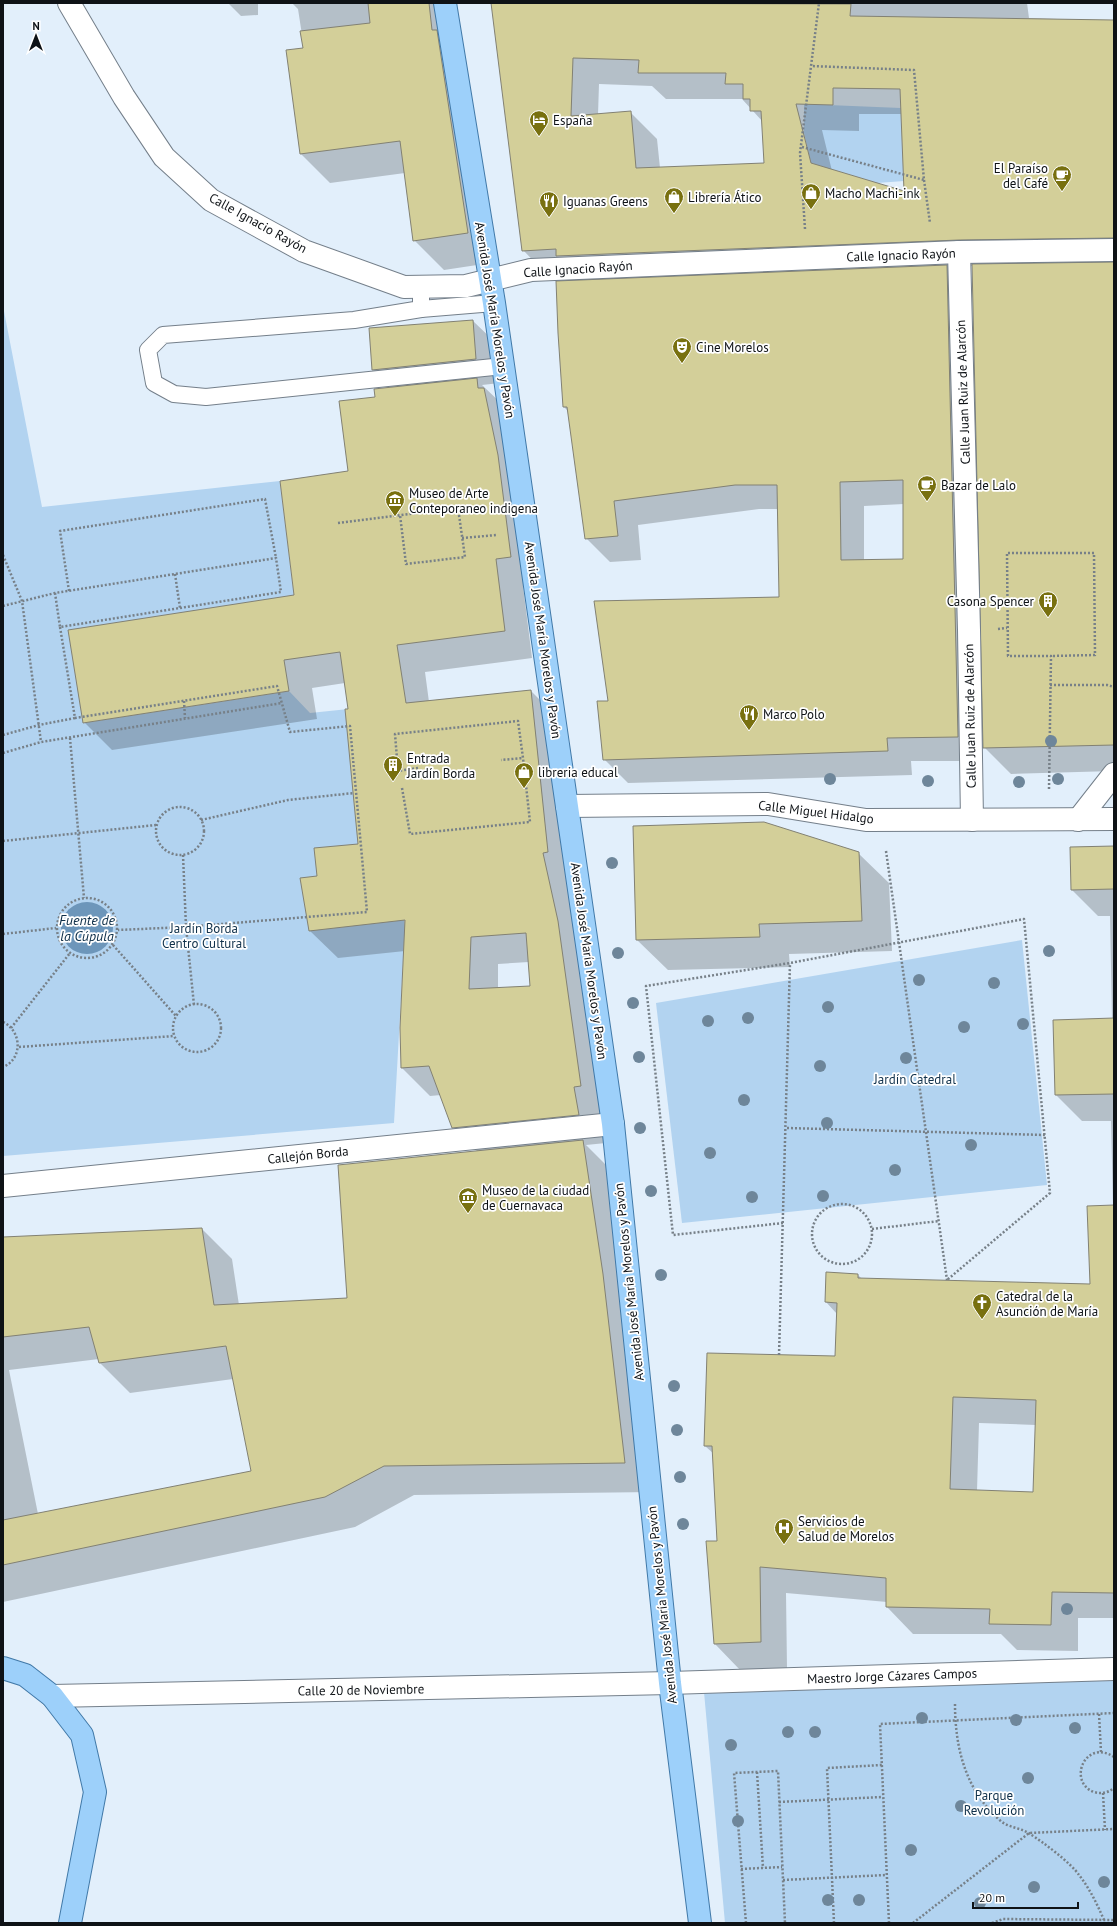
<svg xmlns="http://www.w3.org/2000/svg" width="1117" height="1926" viewBox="0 0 1117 1926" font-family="'PT Sans',sans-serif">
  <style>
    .green { fill: #b2d3f0 }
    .water { fill: #6d96ba }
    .shadow { fill: #0003; fill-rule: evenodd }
    .building { fill: #d3cf99; stroke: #828173; fill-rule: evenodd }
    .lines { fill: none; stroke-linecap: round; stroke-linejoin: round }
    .service-casing { stroke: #747f8a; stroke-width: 18 }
    .minor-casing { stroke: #747f8a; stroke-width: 24 }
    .tertiary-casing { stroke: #747f8a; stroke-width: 24 }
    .primary-casing { stroke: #4179a8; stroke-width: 24 }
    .path { stroke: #778088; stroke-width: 2.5; stroke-dasharray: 2 2; stroke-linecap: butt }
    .service { stroke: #fff; stroke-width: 16 }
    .minor { stroke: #fff; stroke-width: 22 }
    .tertiary { stroke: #fff; stroke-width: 22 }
    .primary { stroke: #9dd0fa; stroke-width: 22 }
    .tree { fill: #6e869a }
    .labels { text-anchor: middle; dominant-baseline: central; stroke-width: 3.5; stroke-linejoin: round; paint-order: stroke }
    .poi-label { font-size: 13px; fill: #0e1216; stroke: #fff; text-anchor: start }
    .street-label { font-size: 13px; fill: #0e1216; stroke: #fff }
    .park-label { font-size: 13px; fill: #10314b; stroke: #fff }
    .water-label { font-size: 14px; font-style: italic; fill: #0d2e48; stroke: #fff }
  </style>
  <rect width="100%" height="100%" fill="#e2effb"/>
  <g class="green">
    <polygon points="804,104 901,108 904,181 877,183 811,163 804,133"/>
    <polygon points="3,306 42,507 280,481 294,595 83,723 289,691 310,713 531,690 548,852 397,868 405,927 394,1123 3,1156"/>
    <polygon points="1022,940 1047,1185 682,1223 656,1003"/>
    <polygon points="1114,1678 1114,1923 725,1923 704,1692"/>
  </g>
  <circle class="water" cx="87" cy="928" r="26"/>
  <g class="shadow">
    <polygon points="228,3 258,3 258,15 241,16"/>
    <polygon points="292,3 454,3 460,55 466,60 497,262 444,270 414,240 405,173 330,183 301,154 304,48 298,9"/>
    <path d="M 494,3 L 754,3 L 822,5 L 822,3 L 1027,3 L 1029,18 L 1114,21 L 1114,771 L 1011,774 L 984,747 L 973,266 L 948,267 L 970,290 L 982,761 L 911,761 L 912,775 L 628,783 L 604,759 L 609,702 L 780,598 L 778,509 L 759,509 L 638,525 L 641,560 L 610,562 L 586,538 L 569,412 L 564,407 L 559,333 L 582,281 L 576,276 L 549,277 L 523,250 L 494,16 ZM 599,84 L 652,86 L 666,99 L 742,99 L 763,122 L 765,164 L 660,168 L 657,139 L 630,112 L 598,115 ZM 859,114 L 902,114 L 905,192 L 832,171 L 822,130 L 859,131 ZM 904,504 L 904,560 L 864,560 L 864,506 Z"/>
    <path d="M 473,321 L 497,344 L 500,383 L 482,385 L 505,407 L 538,584 L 523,586 L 532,658 L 425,672 L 429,702 L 531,691 L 559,719 L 606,1143 L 586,1145 L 612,1171 L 655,1492 L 414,1495 L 355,1527 L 3,1602 L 3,1238 L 202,1229 L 232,1259 L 239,1305 L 348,1299 L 477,1151 L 453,1127 L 441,1095 L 430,1096 L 402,1068 L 405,951 L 338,958 L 310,931 L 318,877 L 359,845 L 349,710 L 345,683 L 312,688 L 317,719 L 112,750 L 84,722 L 295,596 L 349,472 L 376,398 L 392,388 L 373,370 ZM 529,962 L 531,987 L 498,989 L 498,964 ZM 99,1359 L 100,1363 L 130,1393 L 233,1379 L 252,1472 L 38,1514 L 9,1370 Z"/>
    <path d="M 1114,847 L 1114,1618 L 1078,1618 L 1078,1651 L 1017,1650 L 1001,1634 L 913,1634 L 887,1607 L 887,1602 L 786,1593 L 787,1668 L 741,1671 L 715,1644 L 707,1542 L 718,1542 L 714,1454 L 705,1446 L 836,1357 L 837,1314 L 826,1302 L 827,1273 L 858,1275 L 862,1279 L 1091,1285 L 1113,1206 L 1111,1121 L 1082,1121 L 1056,1095 L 1112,1019 L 1110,916 L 1098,916 L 1072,890 ZM 979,1423 L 1036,1425 L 1034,1493 L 977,1491 Z"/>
    <polygon points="858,853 889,883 892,951 789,954 790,967 668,970 637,940"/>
  </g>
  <g class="building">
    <polygon points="368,3 429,3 432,30 437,30 468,233 413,241 400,141 300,154 286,50 303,48 300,31 370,23"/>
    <path d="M 491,3 L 851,4 L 850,16 L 1114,20 L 1114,238 L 959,240 L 556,256 L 556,249 L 522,251 ZM 573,58 L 639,60 L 638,73 L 726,73 L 725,84 L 743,84 L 743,99 L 750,99 L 750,111 L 761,111 L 764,163 L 636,168 L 631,111 L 571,116 ZM 833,88 L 900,89 L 904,191 L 811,163 L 796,104 L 833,105 Z"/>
    <polygon points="1114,262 1114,745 983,748 972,264"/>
    <path d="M 947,265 L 958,737 L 887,738 L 888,751 L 603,760 L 597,701 L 608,701 L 594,601 L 779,597 L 777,485 L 735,485 L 614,501 L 618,536 L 585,539 L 567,407 L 563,407 L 558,333 L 556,281 ZM 903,480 L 903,559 L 841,560 L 840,482 Z"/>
    <polygon points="473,320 476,359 372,370 369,328"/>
    <path d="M 477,378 L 478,388 L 484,388 L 498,455 L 511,557 L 496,559 L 505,631 L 397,645 L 406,703 L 531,690 L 548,852 L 543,853 L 558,921 L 581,1086 L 574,1087 L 579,1115 L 452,1128 L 429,1066 L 401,1068 L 400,1028 L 405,920 L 309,931 L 300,878 L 317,876 L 314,848 L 358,844 L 345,709 L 348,709 L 340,652 L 284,660 L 289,691 L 83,723 L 68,630 L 294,595 L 280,481 L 348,471 L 339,401 L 375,397 L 374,389 ZM 526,933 L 530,986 L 469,989 L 471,937 Z"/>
    <polygon points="764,822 859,852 862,921 759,924 760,937 636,940 633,826"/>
    <polygon points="1114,846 1114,889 1071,890 1070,847"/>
    <polygon points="1114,1018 1114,1094 1055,1095 1053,1020"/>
    <polygon points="583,1140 603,1274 625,1463 384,1466 325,1497 3,1565 3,1520 251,1471 226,1346 99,1363 89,1327 3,1337 3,1237 202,1228 214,1305 347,1298 338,1165"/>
    <path d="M 1114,1205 L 1114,1593 L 1052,1592 L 1051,1625 L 989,1624 L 990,1609 L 886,1607 L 886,1578 L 760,1567 L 761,1642 L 714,1644 L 706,1541 L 717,1541 L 712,1446 L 704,1446 L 707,1353 L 835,1356 L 837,1303 L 825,1302 L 826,1272 L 858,1274 L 858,1278 L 1090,1284 L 1087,1206 ZM 953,1397 L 1036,1400 L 1033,1492 L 950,1489 Z"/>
  </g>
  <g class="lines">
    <g class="service-casing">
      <g id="service">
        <polyline points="421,287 421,309 354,320 163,335 148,350 154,383 174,394 206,397 503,366"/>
        <polyline points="421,309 494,303"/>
      </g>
    </g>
    <g class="minor-casing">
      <g id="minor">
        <polyline points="959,252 969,630 972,820"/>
        <polyline points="567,806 768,804 866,820 1114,819"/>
        <polyline points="1078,820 1114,774"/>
        <polyline points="3,1186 613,1124"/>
        <polyline points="52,1696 670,1683 1114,1669"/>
      </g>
    </g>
    <g class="tertiary-casing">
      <polyline id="tertiary" points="69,3 124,97 164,157 211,200 304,251 404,287 466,286 531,270 959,252 1114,250"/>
    </g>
    <g class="primary-casing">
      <g id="primary">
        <polyline points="445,3 494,303 613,1124 670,1683 700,1923"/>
        <polyline points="3,1668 25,1675 52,1696 82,1735 95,1792 70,1923"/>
      </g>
    </g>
    <g class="path">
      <polyline points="802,147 924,180 914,70 811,66"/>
      <polyline points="924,180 930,223"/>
      <polyline points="805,229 800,153 819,3"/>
      <polyline points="338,523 458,508 465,557 406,564 400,515"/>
      <polyline points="462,538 497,535"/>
      <polyline points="3,555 22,601 41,742"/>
      <polyline points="175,574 180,608"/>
      <polyline points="69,591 60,531 265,499 276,558"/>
      <polyline points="3,606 55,593 276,558 281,592 60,627 55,593"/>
      <polyline points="60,627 75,718 277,686 290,732 350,726 367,912 186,927 118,930"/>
      <polyline points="998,629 1007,628"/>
      <polyline points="1050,685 1107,685 1114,687"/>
      <polyline points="184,701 185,718"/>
      <polyline points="3,735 39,725 75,718"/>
      <polyline points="70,738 84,898"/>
      <polyline points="3,753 41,742 282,703"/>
      <polyline points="418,768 398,771 395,734 518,721 523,758 501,760"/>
      <polyline points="402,788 410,834 530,822 523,758"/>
      <polyline points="1049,789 1051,656 1008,656 1007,553 1094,553 1095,655 1051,656"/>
      <circle cx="180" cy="831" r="24"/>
      <polyline points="201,820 288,800 354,793"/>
      <polyline points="3,841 156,825"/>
      <polyline points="886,851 947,1280"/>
      <polyline points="183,855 186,927 194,1005"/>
      <circle cx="87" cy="928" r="30"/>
      <polyline points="3,934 56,928"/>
      <polyline points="113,945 176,1016"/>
      <circle cx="197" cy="1028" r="24"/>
      <path d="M 3,1022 C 22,1031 23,1059 3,1067"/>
      <polyline points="11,1028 70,953"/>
      <polyline points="19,1047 174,1036"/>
      <polyline points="787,1128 1045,1135"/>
      <circle cx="842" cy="1234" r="30"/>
      <polyline points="783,1223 673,1235 646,986 790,963 1024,919 1050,1193 947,1280"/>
      <polyline points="872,1229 939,1221"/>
      <polyline points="779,1355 790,963"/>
      <path d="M 955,1704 C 955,1749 966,1792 1002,1822 C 1010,1828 1022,1828 1030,1834 C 1043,1842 1071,1863 1079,1875 C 1090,1889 1097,1904 1104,1920"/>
      <polyline points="1099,1714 1101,1752"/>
      <path d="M 1114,1757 C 1085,1738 1067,1782 1094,1792 C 1101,1794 1108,1793 1114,1788"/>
      <polyline points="757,1772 763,1868"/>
      <polyline points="1103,1793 1105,1830"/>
      <polyline points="779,1802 882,1797"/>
      <polyline points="741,1869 782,1867"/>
      <polyline points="783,1880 886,1875"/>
      <polyline points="746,1923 734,1773 778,1771 785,1923"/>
      <polyline points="834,1923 827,1768 882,1765"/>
      <polyline points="889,1923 880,1724 1114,1713"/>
      <polyline points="913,1923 1029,1833 1114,1829"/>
      <polyline points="992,1923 1003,1919 1114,1920"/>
    </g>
    <use href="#service" class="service"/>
    <use href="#minor" class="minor"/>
    <use href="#tertiary" class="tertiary"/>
    <use href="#primary" class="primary"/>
  </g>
  <g class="tree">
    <circle cx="1051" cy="741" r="6"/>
    <circle cx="830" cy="779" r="6"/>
    <circle cx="1058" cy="779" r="6"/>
    <circle cx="928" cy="781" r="6"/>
    <circle cx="1019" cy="782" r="6"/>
    <circle cx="612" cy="863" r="6"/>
    <circle cx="1049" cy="951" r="6"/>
    <circle cx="618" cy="953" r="6"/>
    <circle cx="919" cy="980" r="6"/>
    <circle cx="994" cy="983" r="6"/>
    <circle cx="633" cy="1003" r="6"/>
    <circle cx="828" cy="1007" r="6"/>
    <circle cx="748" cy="1018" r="6"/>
    <circle cx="708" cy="1021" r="6"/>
    <circle cx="1023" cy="1024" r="6"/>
    <circle cx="964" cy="1027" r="6"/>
    <circle cx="639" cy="1057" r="6"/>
    <circle cx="906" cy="1058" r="6"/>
    <circle cx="820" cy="1066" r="6"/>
    <circle cx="744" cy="1100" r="6"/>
    <circle cx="827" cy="1123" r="6"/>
    <circle cx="640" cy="1128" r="6"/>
    <circle cx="971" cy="1145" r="6"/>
    <circle cx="710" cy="1153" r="6"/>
    <circle cx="895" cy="1170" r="6"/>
    <circle cx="651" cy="1191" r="6"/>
    <circle cx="823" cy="1196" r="6"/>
    <circle cx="752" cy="1197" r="6"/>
    <circle cx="661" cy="1275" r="6"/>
    <circle cx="674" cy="1386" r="6"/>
    <circle cx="677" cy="1430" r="6"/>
    <circle cx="680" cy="1477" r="6"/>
    <circle cx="683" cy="1524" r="6"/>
    <circle cx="1067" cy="1609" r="6"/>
    <circle cx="922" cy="1718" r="6"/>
    <circle cx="1016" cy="1720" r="6"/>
    <circle cx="1075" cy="1728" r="6"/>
    <circle cx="788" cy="1732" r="6"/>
    <circle cx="815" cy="1732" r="6"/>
    <circle cx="731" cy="1745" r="6"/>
    <circle cx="1028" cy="1778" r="6"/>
    <circle cx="961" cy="1806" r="6"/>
    <circle cx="738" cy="1821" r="6"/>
    <circle cx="911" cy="1850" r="6"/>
    <circle cx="1104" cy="1882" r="6"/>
    <circle cx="1034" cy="1887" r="6"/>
    <circle cx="828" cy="1900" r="6"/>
    <circle cx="859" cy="1900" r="6"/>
    <circle cx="980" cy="1903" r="6"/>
  </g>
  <defs>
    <g id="hotel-pin" transform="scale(1)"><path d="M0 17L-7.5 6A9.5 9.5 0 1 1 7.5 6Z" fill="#78700f" stroke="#fff"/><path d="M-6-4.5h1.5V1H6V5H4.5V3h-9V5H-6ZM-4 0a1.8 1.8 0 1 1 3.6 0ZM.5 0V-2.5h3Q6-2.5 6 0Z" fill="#fff"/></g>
    <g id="cafe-pin" transform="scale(1)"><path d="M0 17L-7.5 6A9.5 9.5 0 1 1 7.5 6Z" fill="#78700f" stroke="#fff"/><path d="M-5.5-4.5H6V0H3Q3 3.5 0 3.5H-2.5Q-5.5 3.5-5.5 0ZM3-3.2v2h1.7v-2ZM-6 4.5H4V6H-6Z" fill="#fff"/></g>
    <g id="shop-pin" transform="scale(1)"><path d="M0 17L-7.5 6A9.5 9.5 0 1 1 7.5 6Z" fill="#78700f" stroke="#fff"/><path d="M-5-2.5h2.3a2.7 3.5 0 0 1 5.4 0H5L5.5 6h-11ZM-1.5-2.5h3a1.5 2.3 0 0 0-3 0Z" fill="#fff"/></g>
    <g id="restaurant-pin" transform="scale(1)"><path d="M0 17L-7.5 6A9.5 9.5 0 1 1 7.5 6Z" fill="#78700f" stroke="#fff"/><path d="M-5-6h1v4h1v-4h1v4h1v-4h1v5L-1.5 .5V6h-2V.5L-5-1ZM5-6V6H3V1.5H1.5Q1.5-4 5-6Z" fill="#fff"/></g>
    <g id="theatre-pin" transform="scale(1)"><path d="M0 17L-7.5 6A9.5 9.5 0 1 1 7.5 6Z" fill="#78700f" stroke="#fff"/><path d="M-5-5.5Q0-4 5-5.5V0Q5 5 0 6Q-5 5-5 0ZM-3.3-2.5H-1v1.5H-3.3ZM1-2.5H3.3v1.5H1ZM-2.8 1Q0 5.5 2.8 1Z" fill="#fff"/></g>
    <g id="museum-pin" transform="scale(1)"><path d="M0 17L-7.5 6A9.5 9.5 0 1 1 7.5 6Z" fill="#78700f" stroke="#fff"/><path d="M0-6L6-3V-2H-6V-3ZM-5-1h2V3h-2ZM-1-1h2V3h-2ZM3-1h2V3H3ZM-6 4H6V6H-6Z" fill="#fff"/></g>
    <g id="building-pin" transform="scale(1)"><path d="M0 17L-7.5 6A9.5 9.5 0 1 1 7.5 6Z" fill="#78700f" stroke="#fff"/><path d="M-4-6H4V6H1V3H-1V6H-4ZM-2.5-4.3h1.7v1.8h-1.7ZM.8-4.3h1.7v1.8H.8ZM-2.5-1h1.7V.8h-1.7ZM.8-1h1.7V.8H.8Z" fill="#fff"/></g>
    <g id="church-pin" transform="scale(1)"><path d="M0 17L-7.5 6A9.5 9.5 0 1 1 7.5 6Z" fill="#78700f" stroke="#fff"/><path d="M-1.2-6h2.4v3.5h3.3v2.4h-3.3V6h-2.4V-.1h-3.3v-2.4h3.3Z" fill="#fff"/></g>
    <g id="hospital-pin" transform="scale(1)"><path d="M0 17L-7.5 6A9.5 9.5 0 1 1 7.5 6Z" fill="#78700f" stroke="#fff"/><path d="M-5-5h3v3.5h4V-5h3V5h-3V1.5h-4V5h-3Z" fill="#fff"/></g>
  </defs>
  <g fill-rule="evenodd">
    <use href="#hotel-pin" x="539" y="120"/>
    <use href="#cafe-pin" x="1062" y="175"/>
    <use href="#shop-pin" x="811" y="193"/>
    <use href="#shop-pin" x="674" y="197"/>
    <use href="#restaurant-pin" x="549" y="201"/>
    <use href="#theatre-pin" x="682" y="347"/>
    <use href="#cafe-pin" x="927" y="485"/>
    <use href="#museum-pin" x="395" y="500"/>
    <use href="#building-pin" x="1048" y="601"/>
    <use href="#restaurant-pin" x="749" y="714"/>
    <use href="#building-pin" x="393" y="765"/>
    <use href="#shop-pin" x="524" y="772"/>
    <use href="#museum-pin" x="468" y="1197"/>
    <use href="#church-pin" x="982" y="1303"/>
    <use href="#hospital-pin" x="784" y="1528"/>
  </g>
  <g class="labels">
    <g class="poi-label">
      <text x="553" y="120">España</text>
      <text x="1048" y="168" text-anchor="end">El Paraíso<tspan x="1048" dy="15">del Café</tspan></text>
      <text x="825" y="193">Macho Machi-ink</text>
      <text x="688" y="197">Librería Ático</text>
      <text x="563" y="201">Iguanas Greens</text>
      <text x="696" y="347">Cine Morelos</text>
      <text x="941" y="485">Bazar de Lalo</text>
      <text x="409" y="493">Museo de Arte<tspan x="409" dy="15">Conteporaneo indigena</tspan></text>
      <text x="1034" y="601" text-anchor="end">Casona Spencer</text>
      <text x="763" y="714">Marco Polo</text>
      <text x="407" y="758">Entrada<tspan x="407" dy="15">Jardín Borda</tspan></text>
      <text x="538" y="772">libreria educal</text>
      <text x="482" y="1190">Museo de la ciudad<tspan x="482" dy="15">de Cuernavaca</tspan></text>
      <text x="996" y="1296">Catedral de la<tspan x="996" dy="15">Asunción de María</tspan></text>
      <text x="798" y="1521">Servicios de<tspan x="798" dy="15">Salud de Morelos</tspan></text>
    </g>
    <g class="street-label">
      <text transform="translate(258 223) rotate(29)">Calle Ignacio Rayón</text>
      <text transform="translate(901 255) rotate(-2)">Calle Ignacio Rayón</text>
      <text transform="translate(578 269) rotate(-4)">Calle Ignacio Rayón</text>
      <text transform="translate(495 320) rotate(81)">Avenida José María Morelos y Pavón</text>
      <text transform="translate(963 392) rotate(-92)">Calle Juan Ruiz de Alarcón</text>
      <text transform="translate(543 640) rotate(82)">Avenida José María Morelos y Pavón</text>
      <text transform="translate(970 716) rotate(-91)">Calle Juan Ruiz de Alarcón</text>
      <text transform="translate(816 812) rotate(7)">Calle Miguel Hidalgo</text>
      <text transform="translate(589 961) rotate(82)">Avenida José María Morelos y Pavón</text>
      <text transform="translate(308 1155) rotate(-6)">Callejón Borda</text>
      <text transform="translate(629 1282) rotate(-96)">Avenida José María Morelos y Pavón</text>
      <text transform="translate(662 1605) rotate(-96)">Avenida José María Morelos y Pavón</text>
      <text transform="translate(892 1676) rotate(-2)">Maestro Jorge Cázares Campos</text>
      <text transform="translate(361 1690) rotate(-1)">Calle 20 de Noviembre</text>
    </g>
    <g class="park-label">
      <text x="204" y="928">Jardín Borda<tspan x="204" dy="15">Centro Cultural</tspan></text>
      <text x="915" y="1079">Jardín Catedral</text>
      <text x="994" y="1795">Parque<tspan x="994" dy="15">Revolución</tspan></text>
    </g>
    <g class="water-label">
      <text x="87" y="920">Fuente de<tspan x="87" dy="16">la Cúpula</tspan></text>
    </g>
  </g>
  <rect width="1117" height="1926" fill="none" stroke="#0e1216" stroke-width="8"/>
  <g transform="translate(36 36)" stroke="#ffffff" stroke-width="3" paint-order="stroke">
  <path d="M0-3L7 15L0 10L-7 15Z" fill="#0e1216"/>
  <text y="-6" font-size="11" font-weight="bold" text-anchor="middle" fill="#0e1216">N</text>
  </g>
  <path d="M973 1902v6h105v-6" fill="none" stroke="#0e1216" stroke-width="2"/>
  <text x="979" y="1902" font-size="12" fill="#0e1216" stroke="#ffffff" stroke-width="3" paint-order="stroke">20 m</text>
</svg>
